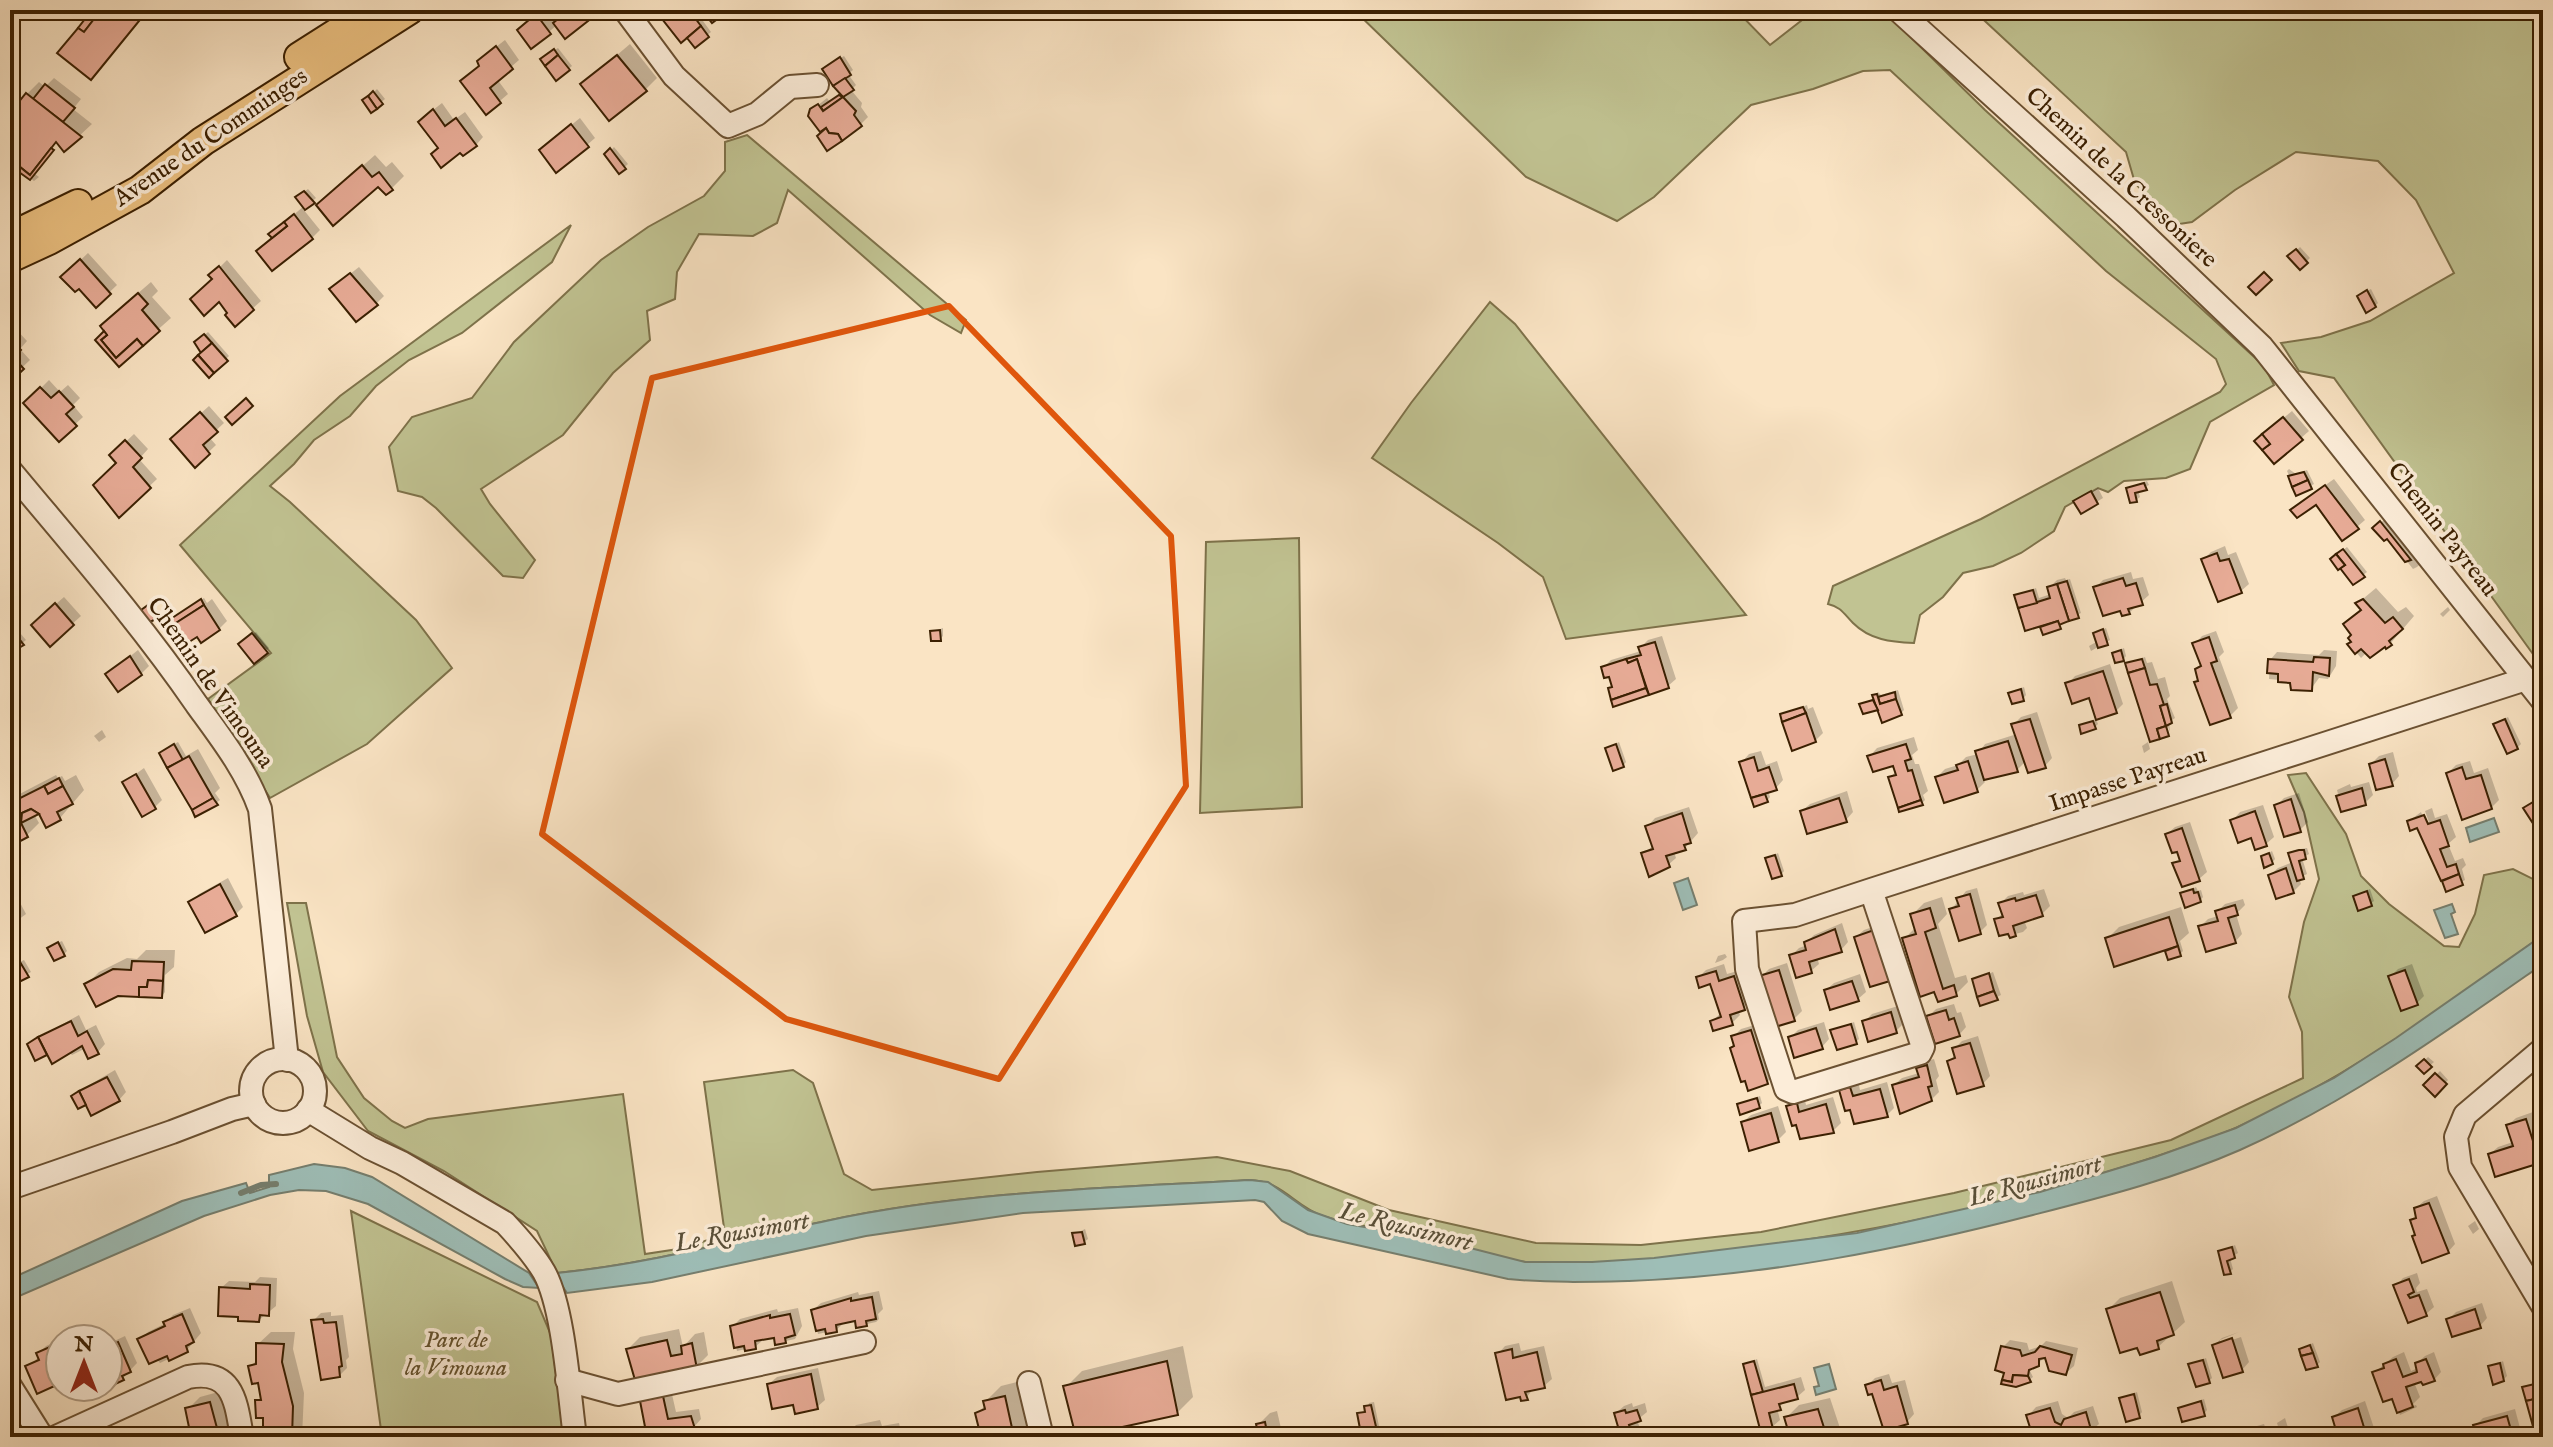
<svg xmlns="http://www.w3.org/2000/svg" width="2553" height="1447" viewBox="0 0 2553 1447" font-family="'IM FELL English',serif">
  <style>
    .green { fill: #c1c392; stroke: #7e724a; stroke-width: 2 }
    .water { fill: #9ebeb7; stroke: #767f6f; stroke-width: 2 }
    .shadow { fill: #0003 }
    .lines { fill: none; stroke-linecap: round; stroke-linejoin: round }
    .stream { stroke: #767f6f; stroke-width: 6 }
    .building { fill: #e7ab96; stroke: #3b2002; stroke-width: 2 }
    .minor-casing { stroke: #6b5132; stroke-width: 26 }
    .major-casing { stroke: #3b2002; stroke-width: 32 }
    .minor { stroke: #fcedd9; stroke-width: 22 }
    .major { stroke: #edc282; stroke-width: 28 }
    .marked { fill: none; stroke: #df560c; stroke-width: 6; stroke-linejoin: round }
    .labels { text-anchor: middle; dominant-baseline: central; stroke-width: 7; stroke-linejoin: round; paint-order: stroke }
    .street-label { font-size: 24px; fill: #3b2002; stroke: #fcedd9 }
    .park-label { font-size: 24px; font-style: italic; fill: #63512d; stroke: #fcedd9 }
    .water-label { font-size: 26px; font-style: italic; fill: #594f38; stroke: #fcedd9 }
  </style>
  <rect width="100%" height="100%" fill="#fae4c4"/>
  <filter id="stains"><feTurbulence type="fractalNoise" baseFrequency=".0025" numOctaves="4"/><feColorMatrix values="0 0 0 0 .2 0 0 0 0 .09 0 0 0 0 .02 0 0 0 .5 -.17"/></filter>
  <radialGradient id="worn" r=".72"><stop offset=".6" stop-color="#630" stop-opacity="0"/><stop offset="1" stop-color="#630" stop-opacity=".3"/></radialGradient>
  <g class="green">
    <path d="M 1354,10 L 1736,10 L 1770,45 L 1815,10 L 1883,10 L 1985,110 L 2264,366 L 2274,385 L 2210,422 L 2190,469 L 2166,478 L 2124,481 L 2108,492 L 2098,488 L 2065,507 L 2054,531 L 2021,553 L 1993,566 L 1963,573 L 1943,597 L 1920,615 L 1914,643 C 1891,642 1870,640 1853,623 C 1844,614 1841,607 1828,604 L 1833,586 L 1981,519 L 2220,392 L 2226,384 L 2216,359 L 2106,271 L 1890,70 L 1863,71 L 1813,89 L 1751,105 L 1654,197 L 1617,221 L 1526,177 Z"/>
    <polygon points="1973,10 2543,10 2543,668 2334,378 2299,371 2281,343 2321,337 2370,321 2454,273 2416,200 2378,161 2296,152 2235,190 2192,222 2173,225 2135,183 2126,152"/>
    <polygon points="747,135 966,320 961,333 930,315 788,190 777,223 753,236 699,234 677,272 675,299 647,311 650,340 613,373 563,435 481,489 490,504 535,560 523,578 503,576 436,508 422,497 398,491 389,447 412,417 472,398 514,342 601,260 648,227 704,196 725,171 725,142"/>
    <polygon points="571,225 552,262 462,333 409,360 376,386 350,416 314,440 294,464 270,486 290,502 416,620 452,668 367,744 270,798 208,699 271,653 180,545 340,396"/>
    <polygon points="1490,302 1515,324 1746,615 1566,639 1543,577 1498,543 1372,458 1411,403"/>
    <polygon points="1299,538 1302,807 1200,813 1206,542"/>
    <path d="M 2306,773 L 2346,834 L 2361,876 L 2389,904 L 2444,946 L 2459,947 L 2475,914 L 2484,875 L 2513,869 L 2543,884 L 2543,935 C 2447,1006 2347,1078 2238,1127 C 2204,1142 2168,1152 2133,1164 C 2005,1205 1874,1232 1740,1249 C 1671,1258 1596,1268 1526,1262 C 1494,1259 1462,1245 1431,1238 C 1395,1230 1358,1228 1323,1216 C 1294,1206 1283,1181 1250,1180 C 1109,1188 965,1191 826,1221 C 737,1240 648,1264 557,1273 L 537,1231 L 444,1171 L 368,1131 L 323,1072 L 307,1016 L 287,903 L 306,903 L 337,1057 L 364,1098 L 392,1121 L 405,1128 L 428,1119 L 623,1094 L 645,1254 L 678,1249 L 725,1235 L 704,1082 L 793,1070 L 813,1083 L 844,1174 L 872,1190 L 1037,1172 L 1217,1157 L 1290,1171 L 1389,1210 L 1536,1243 L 1641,1245 L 1761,1232 L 1954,1193 L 2171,1140 L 2303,1078 L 2302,1032 L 2289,997 L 2304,922 L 2319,879 L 2304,812 L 2288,775 Z"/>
    <polygon points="351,1211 537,1302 551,1335 564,1437 382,1437"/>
  </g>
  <g class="water">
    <polygon points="2494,818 2499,832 2470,842 2466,828"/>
    <polygon points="1688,878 1697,905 1683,910 1674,883"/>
    <polygon points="2452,904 2455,912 2451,914 2458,934 2445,938 2434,910"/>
    <path d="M 2543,935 L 2543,964 C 2447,1031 2348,1102 2240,1150 C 2174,1179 2103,1197 2033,1215 C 1901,1249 1765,1276 1629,1281 C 1588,1282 1549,1283 1508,1279 L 1308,1234 L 1282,1221 L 1264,1202 L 1255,1200 L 1023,1213 L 866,1236 L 652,1282 L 567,1293 L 559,1281 L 557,1273 C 648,1264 737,1240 826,1221 C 965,1191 1109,1188 1250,1180 L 1268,1182 L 1308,1210 L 1347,1224 L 1435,1239 L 1525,1262 L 1592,1262 L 1654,1258 L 1857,1233 L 2040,1192 L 2155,1157 L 2236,1128 L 2334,1078 L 2396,1038 Z"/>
    <polygon points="314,1164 345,1168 372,1177 529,1273 539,1288 523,1287 505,1279 368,1204 326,1191 299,1190 270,1195 204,1216 10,1300 10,1279 182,1201 246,1183 250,1193 269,1187 269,1175"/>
    <polygon points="1829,1364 1836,1389 1816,1395 1814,1387 1819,1386 1814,1368"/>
  </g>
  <g class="shadow">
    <polygon points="542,10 547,10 556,23 569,10 599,10 557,25 532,46 527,22"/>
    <polygon points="658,10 720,10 721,12 712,20 709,15 703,21 711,32 695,45"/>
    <polygon points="505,40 519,60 497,79 508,94 487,112 481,65 487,54"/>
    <polygon points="630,44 657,78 645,90 583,84"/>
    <polygon points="558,48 572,66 557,78 546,56"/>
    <polygon points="844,56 853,70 848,74 856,85 851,90 862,103 861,107 868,117 860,125 830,126 812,110 827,98 830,102 841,94 828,66"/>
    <polygon points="54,78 81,99 73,109 92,124 64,150 57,141 31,171 39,177 34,181 12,164 10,166 10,122 27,94 39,82 45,87"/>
    <polygon points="377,89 385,99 371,110 365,101"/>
    <polygon points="442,103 454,120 465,112 483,137 476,145 440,148 428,114"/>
    <polygon points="580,118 595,138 587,145 549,143"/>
    <polygon points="614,147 628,164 619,172 607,155"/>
    <polygon points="375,155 386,167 392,162 404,176 392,188 386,192 378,184 331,194"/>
    <polygon points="308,189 316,198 303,209 320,230 312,238 274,238 271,234 304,206 301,194"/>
    <polygon points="2300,247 2310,258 2300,268 2290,257"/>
    <polygon points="88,253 117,285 96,305 79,286 63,277"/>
    <polygon points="227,260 261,301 235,324 214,279 219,268"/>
    <polygon points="359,267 384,296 376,304 340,282"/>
    <polygon points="151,282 158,291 152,297 171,318 119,364 107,331 114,314"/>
    <polygon points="2371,289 2378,303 2375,306 2363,293"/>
    <polygon points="15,328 27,341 20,349 30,360 10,379 10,332"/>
    <polygon points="208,332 229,356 209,375 203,353 197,342"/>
    <polygon points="49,380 60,392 68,385 80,398 73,405 83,417 59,439 26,403"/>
    <polygon points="209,406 224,423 209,437 216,445 195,465 180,432"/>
    <polygon points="2292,411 2309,431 2301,438 2273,427"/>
    <polygon points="134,434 148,449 139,459 157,479 119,515 119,462 112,455"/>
    <polygon points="2289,469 2296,474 2307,470 2314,484 2297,493 2287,471"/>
    <polygon points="2334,479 2365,520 2343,539 2316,503 2300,503"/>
    <polygon points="2147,481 2149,485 2138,490 2140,497 2136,500 2128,489"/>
    <polygon points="2098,488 2103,498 2082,511 2076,501"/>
    <polygon points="2384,520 2420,564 2417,567 2413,569 2388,537 2375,528"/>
    <polygon points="2225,546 2228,555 2236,552 2249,584 2241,591 2204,559 2211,552"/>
    <polygon points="2347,547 2367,572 2354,582 2335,556"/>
    <polygon points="10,551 17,560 10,566"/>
    <polygon points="2131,572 2133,579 2143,577 2149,595 2129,613 2096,587 2103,580"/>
    <polygon points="2065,578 2066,580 2070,579 2081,613 2062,622 2060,628 2042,627 2048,622 2017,596 2036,588 2039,598 2051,594 2049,588 2057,580"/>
    <polygon points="2376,588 2398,612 2406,607 2414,616 2390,644 2367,652 2361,658 2350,645 2353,641 2362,609 2358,603"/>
    <polygon points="64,597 81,616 50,644 41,617"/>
    <polygon points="204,598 207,603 212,599 227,621 219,629 198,634 174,625 175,617"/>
    <polygon points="152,603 158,614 155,617 146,607"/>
    <polygon points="2448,607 2450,610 2443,617 2440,614"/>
    <polygon points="15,627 26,640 16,648 10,642 10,632"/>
    <polygon points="943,628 943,636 940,639 932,632"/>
    <polygon points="2106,628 2110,640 2091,651 2089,646 2098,641 2095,633"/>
    <polygon points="2216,631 2224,652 2219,657 2238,708 2230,716 2196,682 2200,679 2197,670 2202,665 2195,644 2202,636"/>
    <polygon points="256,632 269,648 254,662 244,641"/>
    <polygon points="1662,636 1676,679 1668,686 1615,704 1610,688 1614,684 1603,668 1611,660 1641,651 1640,648 1648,640"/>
    <polygon points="2124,648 2126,656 2123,660 2114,653"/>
    <polygon points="138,650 149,666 141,674 108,674"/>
    <polygon points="2324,650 2337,651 2336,666 2328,679 2319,678 2311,689 2292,681 2269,679 2270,660 2277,652 2319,655"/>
    <polygon points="2145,657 2147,663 2152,662 2158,679 2165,677 2170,696 2167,699 2175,718 2169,722 2170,732 2166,721 2127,664"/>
    <polygon points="10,658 17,667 10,675"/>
    <polygon points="2110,664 2123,704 2116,711 2068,684 2075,676"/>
    <polygon points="2024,687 2026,695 2023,699 2010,693"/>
    <polygon points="1898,690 1904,710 1901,713 1862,704 1875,698 1878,692 1881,695"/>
    <polygon points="1807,705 1808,709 1813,707 1823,733 1815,741 1782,715"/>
    <polygon points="2037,712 2052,758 2045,766 2026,761 2017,770 1983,778 1985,782 1977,790 1937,777 1945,769 1958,765 1966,757 1978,754 1985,744 2017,734 2013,725 2021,717"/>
    <polygon points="2508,717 2521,744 2517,748 2495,724"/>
    <polygon points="2096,719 2098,724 2095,727 2081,726"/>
    <polygon points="102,730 106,737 99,742 94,736"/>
    <polygon points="1914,737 1918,750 1912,755 1915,764 1919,764 1928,791 1923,795 1925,800 1922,803 1890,778 1896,771 1894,763 1870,756 1877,748"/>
    <polygon points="178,742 186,756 198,749 220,788 215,793 220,800 216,803 164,750"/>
    <polygon points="1619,742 1626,762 1623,766 1608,748"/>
    <polygon points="2148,742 2150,749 2144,753 2142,746"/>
    <polygon points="1761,751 1766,765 1777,761 1783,780 1776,788 1768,791 1770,797 1767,801 1753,799 1759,794 1742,762 1749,754"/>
    <polygon points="2393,752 2399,776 2392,784 2371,764 2379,756"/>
    <polygon points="2470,761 2474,773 2488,768 2499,800 2491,808 2448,773 2456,765"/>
    <polygon points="144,768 162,800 154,808 125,782"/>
    <polygon points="56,775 58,778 62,776 65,781 76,775 84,790 60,818 47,825 40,812 34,814 39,823 27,835 14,843 10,836 10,799"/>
    <polygon points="2369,782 2373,795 2365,803 2342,810 2337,790 2350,784 2351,787"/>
    <polygon points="1847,791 1853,812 1846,820 1802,811 1810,804"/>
    <polygon points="2299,793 2308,822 2300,830 2285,835 2276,806 2284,798"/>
    <polygon points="2263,805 2274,837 2266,844 2233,820 2240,812"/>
    <polygon points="1689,807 1698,833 1685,848 1674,852 1676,858 1668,865 1643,854 1654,845 1648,826 1655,818"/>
    <polygon points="2432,808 2435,818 2447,814 2456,837 2448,844 2455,861 2463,858 2466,865 2462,869 2465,880 2447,889 2419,826 2409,821 2421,812 2425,822 2429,822 2425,811"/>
    <polygon points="2190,822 2207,872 2199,879 2175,864 2181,857 2167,834 2175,827"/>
    <polygon points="2307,848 2309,854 2302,858 2307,874 2299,878 2301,884 2293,892 2270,875 2278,868 2293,862 2291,853 2294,850"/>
    <polygon points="2272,851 2275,859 2272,863 2263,857"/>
    <polygon points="1778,853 1784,871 1781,875 1767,859"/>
    <polygon points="228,878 243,907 236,914 191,902 199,894"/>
    <polygon points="2196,887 2198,891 2201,890 2203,897 2200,901 2182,894"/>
    <polygon points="1977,888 1987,925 1979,933 1951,910 1966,891"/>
    <polygon points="2044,889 2050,906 2042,914 2024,920 2027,928 2023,932 2011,935 1996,920 2004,912 2001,903 2008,896 2023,892 2024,895"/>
    <polygon points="2370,889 2374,901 2370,904 2356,896"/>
    <polygon points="16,895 26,914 10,926 10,898"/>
    <polygon points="1942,897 1947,914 1938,924 1955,978 1966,975 1968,982 1956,994 1939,1000 1904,939 1916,927 1912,915 1924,903"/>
    <polygon points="2243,899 2245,905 2236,914 2242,934 2235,942 2200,927 2208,919 2218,916 2217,912 2225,904"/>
    <polygon points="2181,907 2189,933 2180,941 2183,951 2180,954 2169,957 2166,948 2107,939 2119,927"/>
    <polygon points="1842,923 1848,942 1841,950 1817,957 1819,964 1811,971 1791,956 1799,948 1807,945 1806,943 1814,935"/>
    <polygon points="1881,924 1871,985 1856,937 1864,930"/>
    <polygon points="62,941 67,951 64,954 53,945"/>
    <polygon points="146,950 175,950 174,967 165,975 165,992 162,996 87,984 99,972 127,958 137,959"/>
    <polygon points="1725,954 1727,957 1723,960 1715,963 1718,956"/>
    <polygon points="24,960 31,972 12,983 10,967"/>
    <polygon points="1787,963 1802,1011 1794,1019 1761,977 1769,969"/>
    <polygon points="1724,964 1727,974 1741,970 1751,1001 1738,1010 1740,1015 1732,1023 1712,1021 1720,1014 1712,982 1698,978 1706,970"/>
    <polygon points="2412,964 2424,996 2417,1003 2390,977 2398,969"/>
    <polygon points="1993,972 2001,995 1982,1004 1974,980"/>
    <polygon points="1860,974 1866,992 1858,999 1826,990 1834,983"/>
    <polygon points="1954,1004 1957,1013 1961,1012 1966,1027 1959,1035 1928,1017 1936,1009"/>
    <polygon points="1898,1006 1903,1024 1896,1031 1864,1022 1872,1014"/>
    <polygon points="79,1015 86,1030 96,1025 105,1044 98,1052 86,1048 72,1055 70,1053 46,1054 32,1041"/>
    <polygon points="1824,1022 1829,1039 1822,1047 1790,1038 1798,1030"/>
    <polygon points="1854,1022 1859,1039 1856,1042 1833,1031"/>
    <polygon points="1758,1024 1775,1075 1767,1082 1746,1078 1733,1037 1741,1029"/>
    <polygon points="1978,1036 1990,1076 1983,1084 1949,1061 1956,1054 1954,1049 1962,1041"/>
    <polygon points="2428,1057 2434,1062 2424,1071 2419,1066"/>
    <polygon points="1934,1059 1939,1076 1936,1080 1939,1092 1931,1100 1894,1085 1902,1078 1919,1073 1918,1069 1926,1061"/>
    <polygon points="115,1070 126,1092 119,1100 86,1102 84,1088"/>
    <polygon points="2440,1071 2448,1080 2435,1094 2426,1085"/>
    <polygon points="1858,1081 1860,1090 1887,1082 1894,1108 1887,1115 1842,1091 1849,1083"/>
    <polygon points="1760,1096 1762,1103 1759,1106 1739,1105"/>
    <polygon points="1804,1096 1806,1105 1833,1097 1841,1123 1833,1131 1788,1106 1796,1098"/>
    <polygon points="1778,1106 1786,1132 1778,1140 1743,1122 1751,1115"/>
    <polygon points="2533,1112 2543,1143 2543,1157 2539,1161 2490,1154 2498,1147 2513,1142 2508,1125 2516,1118"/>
    <polygon points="2437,1196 2455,1244 2448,1252 2417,1234 2413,1220 2418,1215 2416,1208 2424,1201"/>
    <polygon points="2475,1221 2479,1229 2473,1234 2468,1226"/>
    <polygon points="1085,1229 1088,1239 1084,1242 1075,1234"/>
    <polygon points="2235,1245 2238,1253 2230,1258 2233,1269 2230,1272 2220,1252"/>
    <polygon points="2417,1273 2420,1283 2416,1288 2417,1292 2427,1289 2434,1307 2426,1314 2396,1286 2403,1278"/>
    <polygon points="260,1277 277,1278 276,1306 259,1320 221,1288 229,1281 255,1282"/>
    <polygon points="2172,1281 2185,1322 2158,1347 2138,1345 2108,1310 2120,1298"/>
    <polygon points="879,1291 883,1309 878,1314 879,1319 876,1322 858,1326 856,1318 844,1323 836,1330 818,1334 813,1310 821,1303 858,1292 859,1295"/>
    <polygon points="2482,1303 2487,1318 2480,1326 2448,1320 2456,1312"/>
    <polygon points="190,1308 201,1333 187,1350 160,1363 140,1340 148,1332 166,1323 173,1315"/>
    <polygon points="798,1308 802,1326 795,1339 777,1343 775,1335 763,1340 755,1347 737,1351 732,1327 740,1319 777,1309 778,1312"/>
    <polygon points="331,1312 331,1316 343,1315 349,1357 346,1360 347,1368 339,1376 313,1321 321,1313"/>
    <polygon points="679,1329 683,1347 695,1334 704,1332 708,1355 696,1367 628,1349 640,1337"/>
    <polygon points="271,1332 295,1332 293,1349 304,1393 302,1437 258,1437 264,1430 264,1415 258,1401 263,1396 259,1381 250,1367 258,1359 258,1344"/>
    <polygon points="2239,1332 2220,1340 2220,1344 2241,1337 2249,1362 2242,1370 2214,1345 2222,1338"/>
    <polygon points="125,1336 137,1363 123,1378 108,1385 108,1344"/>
    <polygon points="59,1340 60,1350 56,1353 60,1362 58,1383 27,1367 39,1357 38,1354 46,1346"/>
    <polygon points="2010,1340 2027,1343 2029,1350 2041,1346 2046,1341 2078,1348 2074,1366 2066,1373 2046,1356 2030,1371 2033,1377 2029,1380 2006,1371 2003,1347"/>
    <polygon points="1519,1343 1521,1351 1544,1346 1552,1379 1544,1386 1534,1388 1526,1398 1498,1354 1505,1346"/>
    <polygon points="2313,1343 2320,1362 2317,1365 2301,1349"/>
    <polygon points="1183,1346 1193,1397 1177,1413 1066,1387 1082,1371"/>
    <polygon points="2404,1352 2411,1371 2418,1368 2417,1363 2425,1356 2434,1352 2441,1372 2434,1380 2414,1382 2420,1397 2410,1407 2416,1405 2417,1407 2400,1415 2393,1397 2374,1373 2393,1357"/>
    <polygon points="2206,1358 2212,1378 2209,1381 2191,1365"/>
    <polygon points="1757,1359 1765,1387 1801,1377 1805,1390 1797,1397 1788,1400 1777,1408 1780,1420 1772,1427 1745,1365"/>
    <polygon points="2503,1361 2507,1376 2503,1380 2490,1367"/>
    <polygon points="818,1368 825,1400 817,1407 794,1402 769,1384 777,1377"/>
    <polygon points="1889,1374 1892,1383 1905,1380 1914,1414 1907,1422 1867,1386 1875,1378"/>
    <polygon points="1021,1381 1034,1437 983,1437 977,1413 986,1405 985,1402 1001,1386"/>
    <polygon points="671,1390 676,1412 699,1409 701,1419 694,1427 649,1436 642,1401 650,1394"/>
    <polygon points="222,1391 232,1437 193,1437 188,1409 200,1397"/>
    <polygon points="2137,1392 2142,1412 2139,1416 2121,1399"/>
    <polygon points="1830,1398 1842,1434 1850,1431 1852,1437 1792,1437 1787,1417 1799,1405"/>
    <polygon points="2204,1399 2207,1410 2204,1414 2180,1408"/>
    <polygon points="2058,1401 2062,1414 2068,1418 2074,1412 2093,1406 2099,1424 2091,1431 2072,1437 2040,1437 2029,1415 2036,1407"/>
    <polygon points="2365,1401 2377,1437 2340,1437 2334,1417 2342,1410"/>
    <polygon points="1374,1402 1379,1426 1376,1429 1359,1414 1367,1410 1369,1403"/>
    <polygon points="1632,1403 1633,1407 1645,1403 1647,1412 1637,1420 1641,1431 1652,1428 1655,1437 1623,1437 1616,1413 1624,1406"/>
    <polygon points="2515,1409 2520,1428 2512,1435 2478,1437 2475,1426 2483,1418"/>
    <polygon points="1277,1411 1283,1437 1261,1437 1258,1425 1270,1413"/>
    <polygon points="2285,1418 2291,1437 2281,1437 2277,1423"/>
    <polygon points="880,1420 882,1426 899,1423 902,1437 790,1437 795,1432 840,1426 841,1432 850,1431 856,1425"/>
    <polygon points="2264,1424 2269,1437 2243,1437 2250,1428"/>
    <polygon points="136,1431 139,1437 123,1437"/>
  </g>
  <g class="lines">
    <polyline class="stream" points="241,1193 261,1185 276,1184"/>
  </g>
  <g class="building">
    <polygon points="92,10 101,10 84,32 78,28"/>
    <polygon points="101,10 148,10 91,80 57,53 78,28 84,32"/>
    <polygon points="569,10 602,10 565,39 553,23"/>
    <polygon points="655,10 689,10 701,26 681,43"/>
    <polygon points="702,10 714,10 720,17 712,23"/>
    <polygon points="536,14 551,34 531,49 517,30"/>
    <polygon points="701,26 709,37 695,48 687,38"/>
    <polygon points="496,46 513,69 490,88 501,103 486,115 460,81 479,66 477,61"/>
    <polygon points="554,49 558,55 545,66 540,59"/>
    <polygon points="558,55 570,70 556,81 545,66"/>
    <polygon points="617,55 647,91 609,121 580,84"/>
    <polygon points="840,57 851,75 833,86 822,69"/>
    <polygon points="845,78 854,90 843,97 833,86"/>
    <polygon points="45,84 75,108 63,122 33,99"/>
    <polygon points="373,91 383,104 377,109 368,96"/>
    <polygon points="26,93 82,137 64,152 56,142 30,175 15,163 10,169 10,113"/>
    <polygon points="839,95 843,97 823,111 821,107"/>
    <polygon points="368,96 377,109 371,113 362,100"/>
    <polygon points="843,97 856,111 854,115 862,126 842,141 838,134 829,133 826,128 820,132 808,116 810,109 818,104 823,111"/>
    <polygon points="433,109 445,126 456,118 477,146 463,156 460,153 441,168 431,154 438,148 418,122"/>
    <polygon points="571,124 589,147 556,173 539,150"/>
    <polygon points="826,128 829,133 838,134 842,141 827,151 817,136"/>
    <polygon points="51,148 54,150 30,180 12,167 15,163 30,175"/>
    <polygon points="610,148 626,169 619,174 604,154"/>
    <polygon points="362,165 372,177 379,172 393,190 386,195 378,187 333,226 316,205"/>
    <polygon points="304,191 315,203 305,210 295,197"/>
    <polygon points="294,214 313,239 272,271 256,251 287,226 284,222"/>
    <polygon points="284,222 287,226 272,238 268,234"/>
    <polygon points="2296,249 2308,263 2300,270 2287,256"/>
    <polygon points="80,259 111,294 96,308 79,289 75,292 60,277"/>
    <polygon points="219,266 254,310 235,327 225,315 227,313 219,302 204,316 190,299 212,279 208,275"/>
    <polygon points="2264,272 2272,280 2256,295 2248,287"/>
    <polygon points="350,273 378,305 356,322 329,289"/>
    <polygon points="2367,290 2376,307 2366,313 2357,296"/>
    <polygon points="138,293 148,304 142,310 160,331 143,346 137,339 116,358 101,340 107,335 100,326"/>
    <polygon points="104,331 107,335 101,340 116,358 137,339 143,346 119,367 95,340"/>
    <polygon points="204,334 212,343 201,353 194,342"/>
    <polygon points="10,338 21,350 13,357 24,369 10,382"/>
    <polygon points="212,343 228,361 214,373 198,355"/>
    <polygon points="198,355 214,373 209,378 193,360"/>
    <polygon points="40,387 51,398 59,391 74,407 66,414 77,426 59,442 23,403"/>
    <polygon points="246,398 253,406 232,425 225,417"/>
    <polygon points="200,412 218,432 203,445 210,454 195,468 170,439"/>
    <polygon points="2283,417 2303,440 2274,464 2262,450 2270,444 2262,434"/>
    <polygon points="2262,434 2270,444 2262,450 2254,441"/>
    <polygon points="125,440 142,458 133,467 151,488 119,518 93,485 116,463 109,455"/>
    <polygon points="2304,472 2308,480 2292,487 2288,476"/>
    <polygon points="2308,480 2312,489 2296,496 2292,487"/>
    <polygon points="2144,483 2147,490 2135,493 2137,502 2130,503 2126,488"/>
    <polygon points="2325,485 2359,529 2342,541 2316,505 2297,518 2290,510"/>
    <polygon points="2091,491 2098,504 2081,514 2073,501"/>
    <polygon points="2380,521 2411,560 2405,562 2387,539 2384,541 2372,528"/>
    <polygon points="2343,549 2365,577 2353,585 2340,568 2345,565 2336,554"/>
    <polygon points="2217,553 2220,561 2229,559 2242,593 2218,602 2201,559"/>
    <polygon points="2336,554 2345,565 2338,570 2330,559"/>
    <polygon points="2123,578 2126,586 2136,583 2143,605 2128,609 2130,614 2122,616 2120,611 2103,616 2093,587"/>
    <polygon points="2067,581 2079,618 2069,621 2057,584"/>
    <polygon points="2057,584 2069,621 2059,625 2058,621 2025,631 2018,608 2050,598 2047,587"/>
    <polygon points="2033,590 2037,603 2018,608 2014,595"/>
    <polygon points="201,599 204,605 172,626 169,620"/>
    <polygon points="2363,599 2385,623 2393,617 2403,629 2389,641 2392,645 2386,649 2385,647 2370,658 2361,649 2355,654 2347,644 2351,642 2348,638 2351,635 2343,624 2361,610 2355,603"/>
    <polygon points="55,603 74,625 50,647 31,625"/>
    <polygon points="148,605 156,619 148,623 141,610"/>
    <polygon points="204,605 220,630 201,643 197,637 181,647 168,628"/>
    <polygon points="2058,621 2061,629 2043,635 2040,627"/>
    <polygon points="11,629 24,645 15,650 10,645"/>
    <polygon points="2103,629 2108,645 2098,648 2093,633"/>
    <polygon points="940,630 941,641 931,641 930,631"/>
    <polygon points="252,633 268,653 254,664 238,644"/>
    <polygon points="2209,637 2217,661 2211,663 2231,718 2210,725 2194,682 2198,681 2195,669 2201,666 2192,643"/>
    <polygon points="1655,642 1669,688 1649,695 1637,659 1628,663 1626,659 1641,655 1638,647"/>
    <polygon points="2121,650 2124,661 2115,663 2112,653"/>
    <polygon points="130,656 142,675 118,692 105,674"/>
    <polygon points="2314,657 2330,658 2329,676 2313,672 2312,691 2291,690 2290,683 2278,682 2278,674 2267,673 2268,659 2313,662"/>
    <polygon points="1626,659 1628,663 1637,659 1646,688 1611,700 1608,688 1612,687 1609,677 1604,678 1601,667"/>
    <polygon points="2142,659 2145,668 2128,673 2125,663"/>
    <polygon points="2145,668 2150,685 2157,684 2164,705 2160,706 2166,726 2157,729 2160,739 2150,742 2128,673"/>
    <polygon points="2103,671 2117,713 2096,720 2089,698 2072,704 2065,683"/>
    <polygon points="1646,688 1649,695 1613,707 1611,700"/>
    <polygon points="2021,689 2024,701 2012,704 2008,693"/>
    <polygon points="1895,692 1896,699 1880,704 1878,697"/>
    <polygon points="1877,694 1880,704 1896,699 1902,715 1882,723 1872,695"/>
    <polygon points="1873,700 1878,710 1863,714 1859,704"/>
    <polygon points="2167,704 2172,723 2166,726 2160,706"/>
    <polygon points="1803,707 1806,713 1782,722 1780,714"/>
    <polygon points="1806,713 1816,742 1792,751 1782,722"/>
    <polygon points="2030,719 2046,768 2028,773 2011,724"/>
    <polygon points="2505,719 2518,749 2507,754 2493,724"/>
    <polygon points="2093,721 2096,729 2081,734 2079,725"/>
    <polygon points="2166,726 2169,736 2160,739 2157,729"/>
    <polygon points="2008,741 2018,772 1984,780 1975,751"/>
    <polygon points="174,744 183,760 167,768 159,753"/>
    <polygon points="1616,744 1624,767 1613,771 1605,748"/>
    <polygon points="1906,744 1911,759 1905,761 1908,771 1912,770 1921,800 1898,808 1888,777 1896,775 1893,766 1873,772 1867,756"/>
    <polygon points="189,756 213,798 192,810 167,768"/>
    <polygon points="1754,757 1758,771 1769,767 1777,790 1751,798 1739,762"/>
    <polygon points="2385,759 2393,786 2376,790 2369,764"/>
    <polygon points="1968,761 1978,792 1944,803 1935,777 1958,770 1956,765"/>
    <polygon points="2462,767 2466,779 2481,775 2492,809 2462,820 2446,773"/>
    <polygon points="136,774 156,809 142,817 122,782"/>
    <polygon points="59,778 63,786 48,794 44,786"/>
    <polygon points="44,786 48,794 63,786 73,804 57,812 61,820 46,828 39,814 31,809 22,813 21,823 28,837 13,845 10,840 10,803"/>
    <polygon points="2362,788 2366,805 2341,812 2336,796"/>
    <polygon points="1765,794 1768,802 1754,807 1751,798"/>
    <polygon points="2543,796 2543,839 2523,808"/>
    <polygon points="213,798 218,805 195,817 192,810"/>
    <polygon points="1839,798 1847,822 1807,834 1800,811"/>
    <polygon points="2291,799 2301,832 2284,837 2274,805"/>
    <polygon points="1921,800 1923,805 1899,812 1898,808"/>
    <polygon points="31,809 39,814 21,823 22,813"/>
    <polygon points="2255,811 2267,846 2255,850 2251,838 2238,843 2230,820"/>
    <polygon points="1682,813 1691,843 1684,845 1686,850 1666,856 1670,867 1649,877 1641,853 1653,849 1645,826"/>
    <polygon points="2424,815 2428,824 2440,820 2449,846 2440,849 2447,867 2456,864 2459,874 2441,881 2417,828 2410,831 2407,821"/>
    <polygon points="2182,828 2200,881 2182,887 2172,863 2180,861 2177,852 2172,853 2165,834"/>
    <polygon points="2299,850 2304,850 2306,859 2299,861 2304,879 2297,881 2288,853"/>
    <polygon points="2269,853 2273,864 2264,868 2261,856"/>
    <polygon points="1775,855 1782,876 1772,879 1765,858"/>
    <polygon points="2286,868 2294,893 2276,899 2268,875"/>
    <polygon points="2459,874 2463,885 2446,892 2442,881"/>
    <polygon points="220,884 237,916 205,933 188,902"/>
    <polygon points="2193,889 2194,893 2198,892 2201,902 2185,908 2180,893"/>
    <polygon points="2367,891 2372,906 2358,911 2353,896"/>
    <polygon points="1970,894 1981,934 1959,941 1949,909 1959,906 1956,898"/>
    <polygon points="2036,895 2043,916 2013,926 2016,936 2010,938 2008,934 1999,936 1994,919 2003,917 1998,903 2015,898 2016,901"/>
    <polygon points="2235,905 2238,915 2228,918 2236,943 2206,952 2198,926 2218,921 2215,911"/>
    <polygon points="10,906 19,924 10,928"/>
    <polygon points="1930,908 1936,928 1925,932 1943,989 1954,985 1957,996 1938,1002 1934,992 1920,997 1902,938 1916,934 1910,914"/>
    <polygon points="2169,917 2178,946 2114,967 2105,938"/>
    <polygon points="1835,929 1842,952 1809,962 1812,973 1796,978 1789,955 1806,950 1804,942"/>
    <polygon points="1874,930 1890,981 1870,987 1854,937"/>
    <polygon points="58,942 65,956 54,961 47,948"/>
    <polygon points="2178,946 2181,956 2168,960 2165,951"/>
    <polygon points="132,961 164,962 163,981 148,980 147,987 139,987 139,997 118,996 96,1007 84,984 113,969 131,970"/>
    <polygon points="20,962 29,977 11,986 10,967"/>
    <polygon points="1779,970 1795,1021 1775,1027 1759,976"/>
    <polygon points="2405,970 2418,1005 2401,1011 2388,976"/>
    <polygon points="1716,971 1719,981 1734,976 1745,1010 1730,1015 1733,1025 1713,1031 1710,1021 1721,1017 1710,984 1699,988 1696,977"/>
    <polygon points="1989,973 1994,991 1977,997 1972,979"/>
    <polygon points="148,980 163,981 162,998 139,997 139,987 147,987"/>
    <polygon points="1852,981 1859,1001 1830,1010 1824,990"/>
    <polygon points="1994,991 1998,1000 1980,1006 1977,997"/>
    <polygon points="1946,1010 1949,1020 1954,1018 1960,1036 1935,1044 1926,1016"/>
    <polygon points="1891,1012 1897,1033 1868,1042 1862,1021"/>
    <polygon points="71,1021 78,1036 87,1031 99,1054 88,1059 82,1046 52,1064 38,1037"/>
    <polygon points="1851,1024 1857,1044 1837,1050 1830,1030"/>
    <polygon points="1816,1028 1823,1049 1794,1058 1788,1037"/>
    <polygon points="1751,1030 1768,1084 1748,1091 1745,1081 1741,1082 1730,1048 1734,1046 1731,1036"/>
    <polygon points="38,1037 47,1055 35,1061 27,1044"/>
    <polygon points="1970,1043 1984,1086 1957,1094 1947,1061 1955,1058 1952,1048"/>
    <polygon points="2424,1059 2432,1067 2424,1074 2416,1066"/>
    <polygon points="1927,1065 1932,1086 1928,1087 1932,1101 1900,1114 1892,1085 1919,1077 1916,1068"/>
    <polygon points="2435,1073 2447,1084 2435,1097 2423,1085"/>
    <polygon points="107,1077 120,1101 91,1116 79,1091"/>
    <polygon points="1850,1087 1853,1096 1880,1089 1888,1117 1854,1124 1850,1110 1845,1111 1839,1090"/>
    <polygon points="79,1091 86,1105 78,1109 71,1096"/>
    <polygon points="1757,1098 1760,1108 1740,1115 1737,1104"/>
    <polygon points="1797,1103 1799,1112 1826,1104 1834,1133 1800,1139 1796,1125 1792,1126 1786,1106"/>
    <polygon points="1771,1113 1779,1142 1749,1151 1741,1122"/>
    <polygon points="2526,1119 2540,1163 2495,1177 2488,1154 2513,1146 2506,1125"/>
    <polygon points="2429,1203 2449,1253 2422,1263 2412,1236 2415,1235 2410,1220 2416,1218 2414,1208"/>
    <polygon points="1082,1232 1085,1244 1075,1246 1072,1233"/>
    <polygon points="2232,1247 2235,1258 2227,1261 2231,1274 2224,1275 2218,1251"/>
    <polygon points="2409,1279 2414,1292 2408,1295 2410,1298 2419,1295 2427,1316 2408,1323 2393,1285"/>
    <polygon points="250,1284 270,1285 269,1316 260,1315 259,1322 238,1321 238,1317 218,1316 219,1287 250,1289"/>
    <polygon points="2160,1292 2174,1335 2157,1341 2159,1349 2140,1355 2137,1348 2120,1353 2106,1309"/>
    <polygon points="872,1297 876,1319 866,1321 867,1326 856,1328 855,1321 836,1325 837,1332 826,1334 825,1329 816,1331 811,1310 851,1298 851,1301"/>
    <polygon points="2475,1309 2481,1328 2452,1337 2446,1319"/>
    <polygon points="182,1314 194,1342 186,1346 188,1352 169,1361 167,1356 149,1364 137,1339 165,1326 163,1322"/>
    <polygon points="790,1314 795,1335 785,1338 786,1343 775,1345 774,1338 755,1341 756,1349 745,1351 744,1346 734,1348 730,1326 770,1315 770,1318"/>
    <polygon points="323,1319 324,1323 336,1322 342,1366 339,1367 340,1377 321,1380 311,1320"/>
    <polygon points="2232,1338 2243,1372 2223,1378 2212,1345"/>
    <polygon points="667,1340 671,1356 682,1354 681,1346 692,1343 697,1369 635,1380 626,1349"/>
    <polygon points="118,1342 131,1372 122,1376 124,1380 104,1389 108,1387 108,1347"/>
    <polygon points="256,1343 284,1344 282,1362 293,1406 292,1437 256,1437 256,1435 263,1435 263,1418 256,1418 255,1400 261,1400 258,1383 252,1384 248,1366 256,1364"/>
    <polygon points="2310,1345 2313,1353 2301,1356 2299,1349"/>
    <polygon points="52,1346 56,1356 48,1360 59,1384 37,1394 25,1366 39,1360 36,1353"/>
    <polygon points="2001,1346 2020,1350 2022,1356 2035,1352 2040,1346 2072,1355 2066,1375 2049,1371 2045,1358 2039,1359 2039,1366 2029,1370 2028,1376 2013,1375 2012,1382 2002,1380 2004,1373 1995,1370"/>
    <polygon points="1512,1349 1513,1358 1537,1352 1545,1388 1525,1392 1528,1400 1521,1401 1520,1397 1506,1400 1495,1353"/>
    <polygon points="2313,1353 2318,1367 2306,1370 2301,1356"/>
    <polygon points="2396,1359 2403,1377 2417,1372 2415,1363 2426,1359 2435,1381 2423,1385 2421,1382 2406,1387 2413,1407 2397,1413 2392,1399 2383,1402 2372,1372 2384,1368 2383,1364"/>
    <polygon points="2203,1360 2210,1383 2196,1387 2188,1364"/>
    <polygon points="1167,1361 1178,1415 1076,1437 1063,1386"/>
    <polygon points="1754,1361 1763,1392 1751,1395 1743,1364"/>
    <polygon points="2500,1363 2504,1381 2493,1385 2488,1366"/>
    <polygon points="811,1374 818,1409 795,1414 793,1405 772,1409 767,1384"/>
    <polygon points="2013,1375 2028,1376 2031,1382 2016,1387 2001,1384 2002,1380 2012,1382"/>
    <polygon points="1881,1380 1884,1390 1897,1386 1908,1424 1884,1431 1872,1394 1868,1395 1865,1385"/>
    <polygon points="2543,1382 2543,1397 2526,1401 2522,1387"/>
    <polygon points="1794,1384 1798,1399 1779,1404 1781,1410 1769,1413 1773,1429 1761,1433 1751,1395"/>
    <polygon points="2134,1394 2140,1418 2126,1422 2119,1398"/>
    <polygon points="663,1396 668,1419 691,1416 695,1429 647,1437 640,1401"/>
    <polygon points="1005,1396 1014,1437 981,1437 975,1413 985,1409 983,1401"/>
    <polygon points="2543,1397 2543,1427 2534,1430 2526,1401"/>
    <polygon points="2201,1401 2205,1416 2182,1422 2178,1408"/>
    <polygon points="210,1402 217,1428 225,1428 225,1437 191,1437 185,1408"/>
    <polygon points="1371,1405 1377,1431 1361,1434 1357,1413 1365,1412 1364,1406"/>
    <polygon points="2050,1408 2055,1422 2061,1425 2064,1419 2086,1412 2092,1433 2079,1437 2033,1437 2026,1415"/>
    <polygon points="2358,1408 2367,1437 2338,1437 2332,1417"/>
    <polygon points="1818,1409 1827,1437 1790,1437 1784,1417"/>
    <polygon points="1625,1410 1626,1413 1637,1410 1641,1421 1629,1425 1633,1437 1621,1437 1614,1413"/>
    <polygon points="2507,1416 2513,1437 2476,1437 2473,1425"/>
    <polygon points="1265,1422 1268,1437 1259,1437 1256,1424"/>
  </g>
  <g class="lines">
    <g class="minor-casing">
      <g id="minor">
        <polyline points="625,10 674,76 728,126 757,114 790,87 817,85"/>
        <polyline points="1898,10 2126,217 2262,347 2543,701"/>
        <path d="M 10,470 C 74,547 140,622 197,705 C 221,738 246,770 260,809 L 287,1060"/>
        <polyline points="1871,890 1923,1047 1920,1053 1793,1092 1786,1089 1747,969 1744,921 1795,915 1871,890 2526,679"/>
        <polyline points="2543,1049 2465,1115 2456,1137 2460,1167 2543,1306"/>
        <circle cx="283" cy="1091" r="32"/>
        <path d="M 308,1110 L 370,1148 L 402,1163 L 505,1223 C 519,1238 534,1255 544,1272 C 564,1308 569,1394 575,1437"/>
        <polyline points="10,1188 172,1132 232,1109 254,1104"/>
        <polyline points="567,1380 618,1394 864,1342"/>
        <polyline points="1029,1383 1042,1437"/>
        <polyline points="10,1386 42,1437"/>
        <path d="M 56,1437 L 188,1377 C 234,1368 236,1403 242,1437"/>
      </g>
    </g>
    <g class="major-casing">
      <g id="major">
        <polyline points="299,57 373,10"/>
        <polyline points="10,237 78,204"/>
        <polyline points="10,258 49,240 140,190 203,141 409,10"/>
      </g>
    </g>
    <use href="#minor" class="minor"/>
    <use href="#major" class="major"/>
  </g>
  <path class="marked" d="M 949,306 L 1171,536 L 1186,786 L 999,1079 L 786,1019 L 542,834 L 652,378 Z"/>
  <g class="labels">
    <g class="street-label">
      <text transform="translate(211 138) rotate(-34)">Avenue du Comminges</text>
      <text transform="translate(2121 178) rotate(43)">Chemin de la Cressoniere</text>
      <text transform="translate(2442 530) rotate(52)">Chemin Payreau</text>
      <text transform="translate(210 683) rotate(55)">Chemin de Vimouna</text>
      <text transform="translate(2128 780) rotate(-18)">Impasse Payreau</text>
    </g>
    <g class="park-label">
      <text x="456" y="1340">Parc de<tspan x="456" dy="28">la Vimouna</tspan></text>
    </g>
    <g class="water-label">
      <text transform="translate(2035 1181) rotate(-15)">Le Roussimort</text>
      <text transform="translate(1406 1227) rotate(14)">Le Roussimort</text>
      <text transform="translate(742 1232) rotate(-10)">Le Roussimort</text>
    </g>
  </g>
  <rect width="2553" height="1447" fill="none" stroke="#fae4c4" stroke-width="40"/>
  <rect x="12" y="12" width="2529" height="1423" fill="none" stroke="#3b2002" stroke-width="4"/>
  <rect x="20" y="20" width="2513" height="1407" fill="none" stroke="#3b2002" stroke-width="2"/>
  <g transform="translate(84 1363)"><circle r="38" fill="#fcedd9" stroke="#af9b83" stroke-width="2"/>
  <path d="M0-6L14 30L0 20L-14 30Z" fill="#8f2418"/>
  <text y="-12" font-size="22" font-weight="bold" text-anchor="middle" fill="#3b2002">N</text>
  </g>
  <rect width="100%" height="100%" filter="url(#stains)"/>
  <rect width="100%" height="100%" fill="url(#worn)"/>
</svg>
